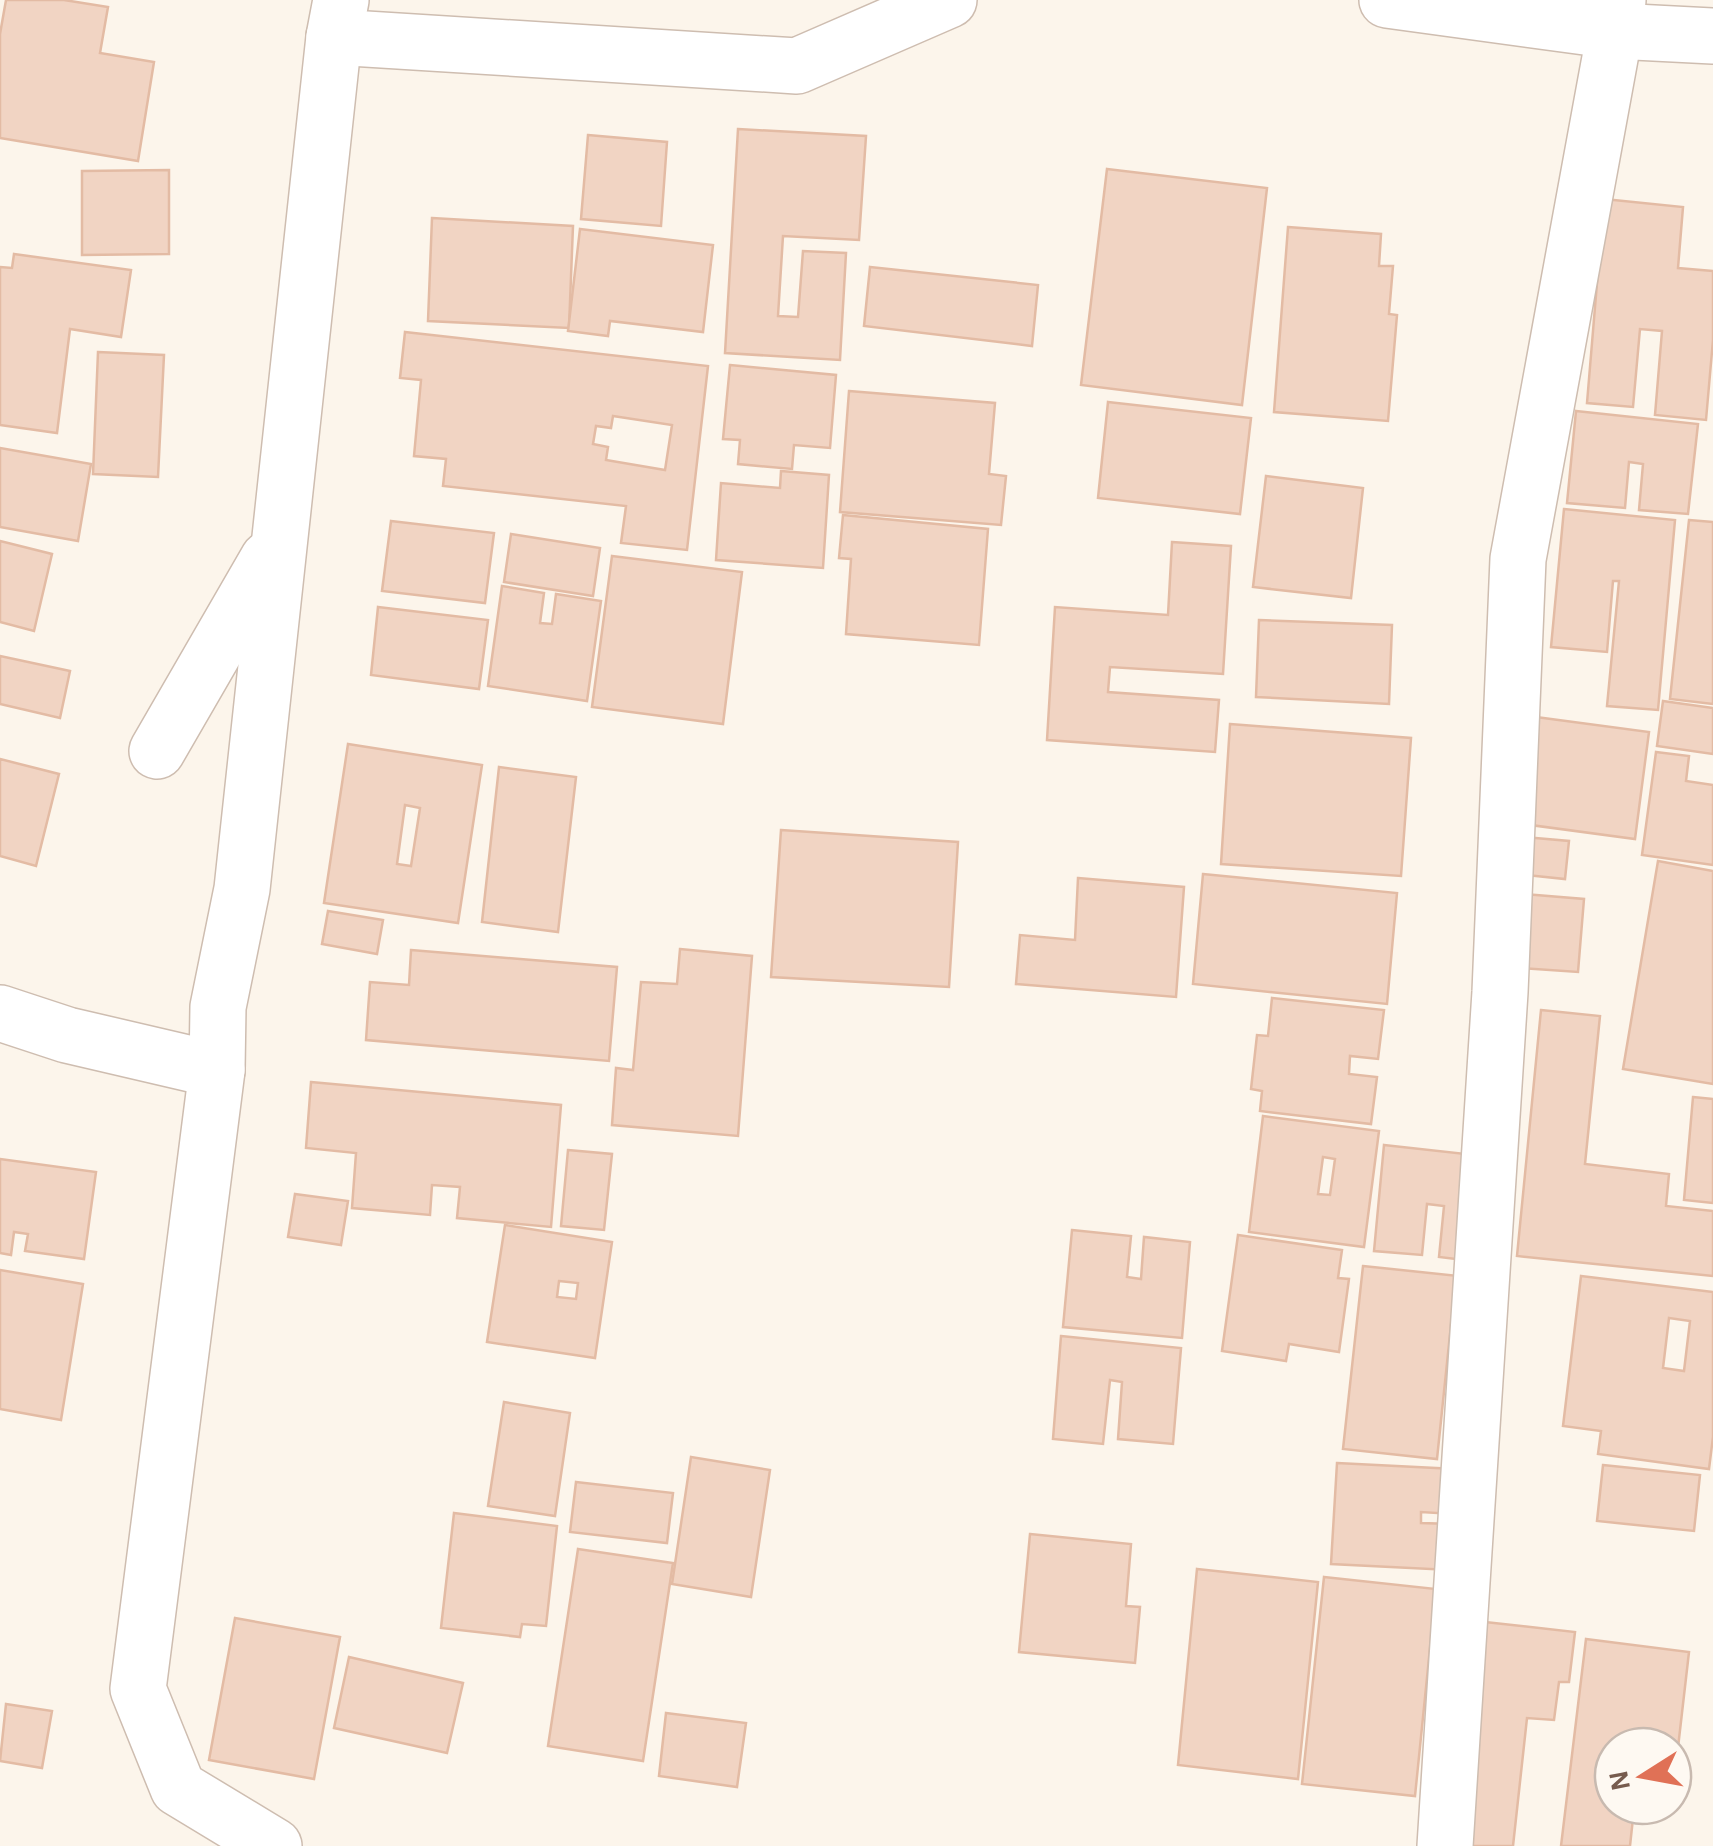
<svg xmlns="http://www.w3.org/2000/svg" width="1713" height="1846" viewBox="0 0 1713 1846" font-family="'Alegreya Sans',sans-serif">
  <style>
    .building { fill: #f1d4c3; stroke: #e3bba4; stroke-width: 2.5; fill-rule: evenodd }
    .lines { fill: none; stroke-linecap: round; stroke-linejoin: round }
    .minor-casing { stroke: #cebdb0; stroke-width: 58 }
    .minor { stroke: #fff; stroke-width: 55 }
  </style>
  <rect width="100%" height="100%" fill="#fcf5eb"/>
  <g class="building">
    <polygon points="6,0 64,0 108,7 100,53 154,62 138,161 0,138 0,34"/>
    <polygon points="738,129 866,136 859,240 783,236 778,316 798,317 803,251 846,253 840,360 725,353"/>
    <polygon points="588,135 667,142 661,226 581,219"/>
    <polygon points="1107,169 1267,188 1242,405 1081,385"/>
    <polygon points="169,170 169,254 82,255 82,171"/>
    <polygon points="1604,199 1683,207 1678,268 1713,271 1713,340 1706,420 1655,415 1662,331 1640,329 1633,407 1587,403"/>
    <polygon points="432,218 573,226 569,328 428,321"/>
    <polygon points="1288,227 1381,234 1379,266 1393,266 1389,314 1397,315 1388,421 1274,412"/>
    <polygon points="580,229 713,245 703,332 610,321 608,336 568,331"/>
    <polygon points="14,254 131,270 121,337 70,329 57,433 0,425 0,267 12,268"/>
    <polygon points="870,267 1038,285 1032,346 864,326"/>
    <path d="M 405,332 L 708,366 L 687,550 L 621,543 L 626,506 L 443,486 L 446,459 L 414,456 L 421,380 L 400,378 ZM 613,416 L 672,425 L 665,470 L 606,460 L 608,447 L 593,444 L 596,426 L 611,428 Z"/>
    <polygon points="98,352 164,355 158,477 93,474"/>
    <polygon points="730,365 836,375 830,448 794,445 792,469 738,464 740,440 723,439"/>
    <polygon points="849,391 995,403 989,474 1006,476 1001,525 840,512"/>
    <polygon points="1108,402 1251,418 1240,514 1098,498"/>
    <polygon points="1576,411 1698,424 1688,514 1639,510 1643,464 1629,462 1625,508 1567,503"/>
    <polygon points="0,448 91,464 78,541 0,527"/>
    <polygon points="781,471 829,475 823,568 716,560 721,483 780,488"/>
    <polygon points="1266,476 1363,488 1351,598 1253,587"/>
    <polygon points="1564,509 1675,520 1658,710 1607,706 1619,581 1613,581 1607,652 1551,647"/>
    <polygon points="843,515 988,529 979,645 846,634 851,559 839,558"/>
    <polygon points="1689,520 1713,522 1713,704 1670,699"/>
    <polygon points="391,521 494,533 485,603 382,591"/>
    <polygon points="511,534 600,548 593,596 504,582"/>
    <polygon points="0,541 52,554 34,631 0,622"/>
    <polygon points="1172,542 1231,546 1223,674 1110,667 1108,692 1219,700 1215,752 1047,740 1055,607 1168,615"/>
    <polygon points="612,556 742,572 723,724 592,707"/>
    <polygon points="502,586 544,593 540,623 552,624 556,594 601,601 587,701 488,686"/>
    <polygon points="378,607 488,620 479,689 371,675"/>
    <polygon points="1259,620 1392,625 1389,704 1256,697"/>
    <polygon points="0,656 70,671 60,718 0,704"/>
    <polygon points="1663,701 1713,708 1713,754 1657,746"/>
    <polygon points="1536,717 1649,732 1635,839 1523,824"/>
    <polygon points="1230,724 1411,738 1401,876 1221,864"/>
    <path d="M 348,744 L 482,765 L 458,923 L 324,903 ZM 405,805 L 420,808 L 411,866 L 397,864 Z"/>
    <polygon points="1656,752 1689,756 1686,781 1713,785 1713,865 1642,855"/>
    <polygon points="0,759 59,774 36,866 0,856"/>
    <polygon points="499,767 576,777 558,932 482,922"/>
    <polygon points="781,830 958,842 949,987 771,977"/>
    <polygon points="1523,837 1569,841 1565,879 1518,874"/>
    <polygon points="1658,861 1713,871 1713,1084 1623,1069"/>
    <polygon points="1203,874 1397,893 1387,1004 1193,984"/>
    <polygon points="1078,878 1184,887 1176,997 1016,984 1020,935 1075,940"/>
    <polygon points="1513,893 1584,899 1578,972 1507,967"/>
    <polygon points="328,911 383,920 377,954 322,944"/>
    <polygon points="680,949 752,956 738,1136 612,1125 616,1068 633,1070 641,982 677,984"/>
    <polygon points="411,950 617,967 609,1061 366,1040 370,982 409,985"/>
    <polygon points="1272,998 1384,1010 1378,1059 1350,1056 1349,1074 1377,1077 1371,1124 1260,1111 1262,1091 1251,1089 1257,1035 1268,1036"/>
    <polygon points="1541,1010 1600,1016 1585,1164 1669,1174 1666,1206 1713,1211 1713,1276 1517,1256"/>
    <polygon points="311,1082 561,1105 551,1227 457,1218 460,1187 432,1185 430,1215 352,1208 356,1153 306,1148"/>
    <polygon points="1693,1097 1713,1099 1713,1203 1684,1200"/>
    <path d="M 1263,1116 L 1379,1131 L 1364,1247 L 1249,1232 ZM 1323,1157 L 1335,1159 L 1330,1195 L 1318,1194 Z"/>
    <polygon points="1384,1145 1484,1156 1473,1261 1439,1257 1444,1206 1427,1204 1422,1255 1374,1251"/>
    <polygon points="568,1150 612,1154 604,1230 561,1226"/>
    <polygon points="0,1159 96,1172 84,1259 25,1251 28,1234 14,1232 11,1255 0,1253"/>
    <polygon points="295,1194 348,1201 341,1245 288,1237"/>
    <path d="M 505,1225 L 612,1242 L 595,1358 L 487,1342 ZM 559,1281 L 578,1283 L 576,1299 L 557,1297 Z"/>
    <polygon points="1072,1230 1131,1236 1127,1277 1141,1279 1144,1237 1190,1242 1182,1338 1063,1327"/>
    <polygon points="1238,1235 1342,1250 1338,1278 1349,1279 1339,1352 1289,1344 1286,1361 1222,1351"/>
    <polygon points="1363,1266 1468,1277 1452,1315 1437,1459 1343,1449"/>
    <polygon points="0,1270 83,1284 61,1420 0,1409"/>
    <path d="M 1581,1276 L 1713,1292 L 1713,1437 L 1709,1469 L 1598,1454 L 1601,1431 L 1563,1426 ZM 1669,1318 L 1690,1321 L 1684,1371 L 1663,1368 Z"/>
    <polygon points="1061,1336 1181,1348 1173,1444 1118,1439 1122,1382 1110,1380 1103,1444 1053,1439"/>
    <polygon points="504,1402 570,1413 555,1516 488,1506"/>
    <polygon points="691,1457 770,1470 751,1597 672,1584"/>
    <polygon points="1337,1463 1455,1469 1453,1514 1421,1512 1421,1523 1452,1524 1450,1570 1331,1564"/>
    <polygon points="1603,1465 1700,1475 1694,1531 1597,1521"/>
    <polygon points="576,1482 673,1493 667,1543 570,1532"/>
    <polygon points="454,1513 557,1526 546,1626 522,1624 520,1637 441,1628"/>
    <polygon points="1030,1534 1131,1544 1126,1606 1140,1607 1135,1663 1019,1652"/>
    <polygon points="578,1549 673,1563 643,1761 548,1746"/>
    <polygon points="1197,1569 1318,1582 1298,1779 1178,1765"/>
    <polygon points="1324,1577 1436,1589 1415,1796 1302,1784"/>
    <polygon points="235,1618 340,1637 314,1779 209,1760"/>
    <polygon points="1476,1621 1575,1632 1569,1682 1559,1682 1554,1720 1527,1718 1513,1846 1451,1846"/>
    <polygon points="1586,1639 1689,1652 1673,1791 1673,1746 1613,1746 1613,1806 1671,1806 1670,1814 1634,1809 1630,1846 1561,1846"/>
    <polygon points="349,1657 463,1683 447,1753 334,1728"/>
    <polygon points="6,1704 52,1711 42,1768 0,1761"/>
    <polygon points="666,1713 746,1723 737,1787 659,1776"/>
  </g>
  <g class="lines">
    <g class="minor-casing">
      <g id="minor">
        <polyline points="1387,0 1615,31 1713,36"/>
        <polyline points="334,37 797,66 949,0"/>
        <polyline points="157,751 268,559"/>
        <polyline points="0,1013 67,1035 217,1070"/>
        <polyline points="274,1846 178,1788 138,1689 217,1070 218,1007 242,889 334,37 341,0"/>
        <polyline points="1445,1846 1500,992 1518,559 1615,31 1618,0"/>
      </g>
    </g>
    <use href="#minor" class="minor"/>
  </g>
  <g transform="translate(1643 1776) rotate(259)"><circle r="48" fill="#fef9f2" stroke="#c8bab0" stroke-width="2.5"/>
  <path d="M0-8L18 38L0 25L-18 38Z" fill="#e07156"/>
  <text y="-15" font-size="28" font-weight="bold" text-anchor="middle" fill="#775c4e">N</text>
  </g>
</svg>
